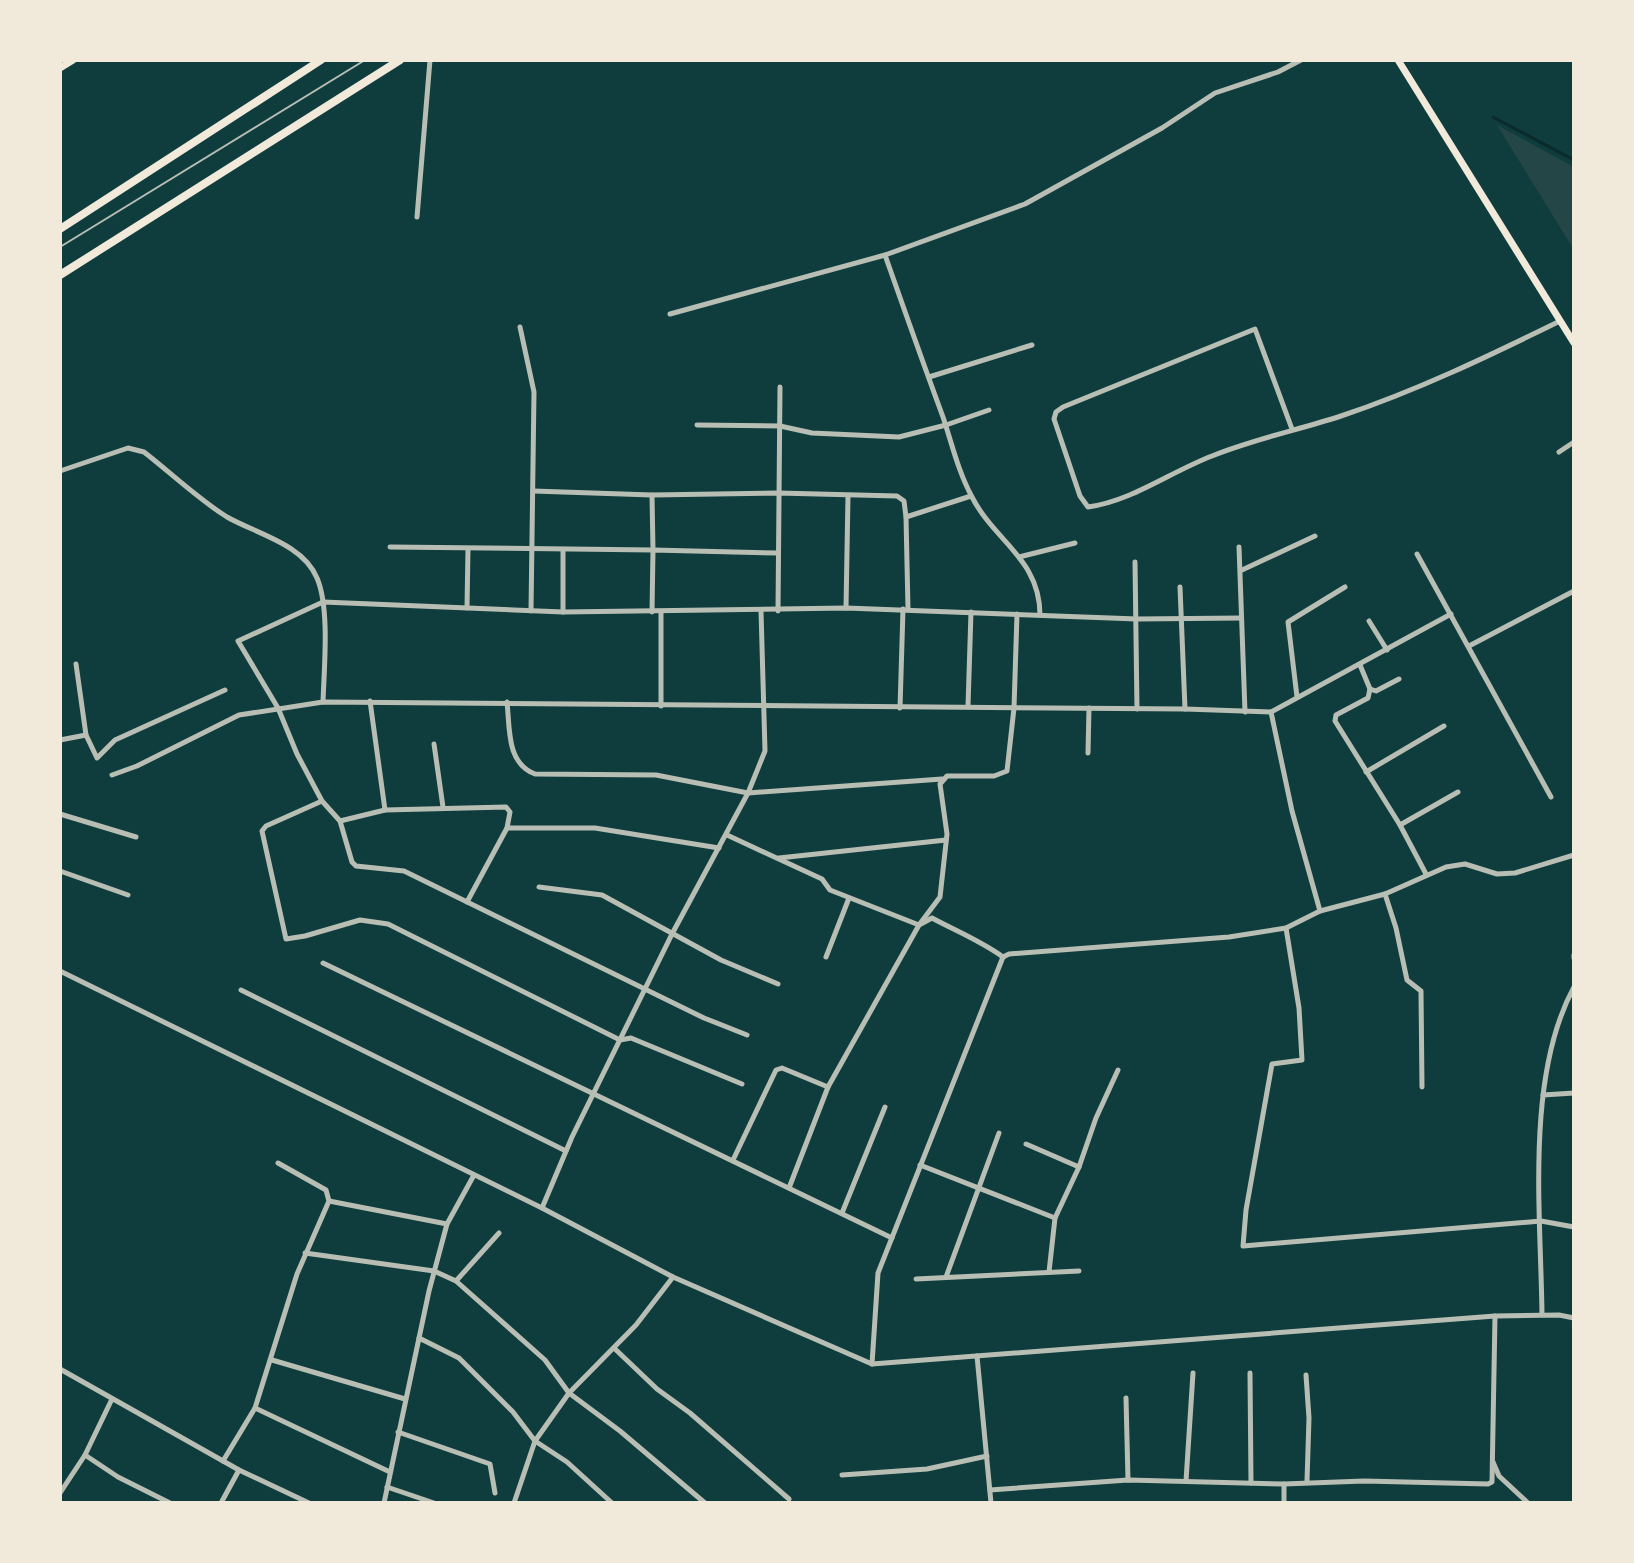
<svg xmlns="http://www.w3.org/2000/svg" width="1634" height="1563" viewBox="0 0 1634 1563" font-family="'PT Sans',sans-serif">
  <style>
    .green { fill: #244646 }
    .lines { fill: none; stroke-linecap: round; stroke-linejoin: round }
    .stream { stroke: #0a2a2b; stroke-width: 3 }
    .service { stroke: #b8beb3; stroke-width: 2 }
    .minor { stroke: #b8beb3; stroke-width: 5 }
    .secondary { stroke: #f1e9da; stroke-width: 7 }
    .trunk { stroke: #f1e9da; stroke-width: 8 }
  </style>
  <rect width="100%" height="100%" fill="#0f3d3e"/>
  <polygon class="green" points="1497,125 1574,167 1574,250"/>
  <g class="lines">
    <polyline class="stream" points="1493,117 1574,160"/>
    <polyline class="service" points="60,247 365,60"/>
    <g class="minor">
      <polyline points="417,217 430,60"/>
      <path d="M 885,255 C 904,309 923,363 943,417 C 952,444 958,471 972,497 C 995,542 1040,559 1040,615"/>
      <polyline points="670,314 885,255 1025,204 1162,128 1215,93 1278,72 1301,60"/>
      <polyline points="520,327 534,392 531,611"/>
      <polyline points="929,377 1032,345"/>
      <polyline points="697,425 780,426 812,433 899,437 946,425 989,410"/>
      <path d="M 1292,429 L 1255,329 L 1063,407 L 1056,412 L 1054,419 L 1080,496 L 1088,507 C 1132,501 1170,472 1212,456 C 1254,439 1298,430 1341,416 C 1416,391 1489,356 1560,321"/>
      <polyline points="1559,452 1574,442"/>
      <path d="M 60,471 L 128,448 L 144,452 C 171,473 198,499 227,517 C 257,534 303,544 317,578 C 330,608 324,669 323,702"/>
      <polyline points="533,491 652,495 778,493 897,496 904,501 906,517 971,496"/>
      <polyline points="906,517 908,609"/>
      <polyline points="390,547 653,550 652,495"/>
      <polyline points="1239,547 1245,712"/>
      <polyline points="563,550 563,612"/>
      <polyline points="1417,554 1551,797"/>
      <polyline points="1019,557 1075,543"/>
      <polyline points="1135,562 1137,709"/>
      <polyline points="1242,570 1315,536"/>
      <polyline points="1180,587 1185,709"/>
      <polyline points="467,608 468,549"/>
      <polyline points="846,608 848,496"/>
      <polyline points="778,611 780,387"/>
      <polyline points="652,612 653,550 777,553"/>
      <polyline points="1369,621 1387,650"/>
      <polyline points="1469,646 1574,591"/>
      <polyline points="76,664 86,735 97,758 115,740 225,690"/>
      <polyline points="1360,665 1370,689"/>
      <polyline points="1370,689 1368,698 1336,715 1335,721 1400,825 1426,874"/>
      <polyline points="1370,689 1376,691 1399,679"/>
      <polyline points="1297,697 1288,622 1345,587"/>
      <polyline points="370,701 385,810"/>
      <path d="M 507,702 C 510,728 506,763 535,774 L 656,775 L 748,793 L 942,779"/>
      <polyline points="661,706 661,612"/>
      <polyline points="968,706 971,612"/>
      <polyline points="900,708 903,609"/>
      <polyline points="1271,712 1292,811 1320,911"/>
      <polyline points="60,740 86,735"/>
      <polyline points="434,744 443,807"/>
      <polyline points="1088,753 1089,708"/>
      <polyline points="1366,772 1444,726"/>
      <polyline points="112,775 137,766 239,715 323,702 1185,709 1271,712 1451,614"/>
      <polyline points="322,801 266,826 262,831 286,939 305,936 360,920 388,924 620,1040 631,1038 742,1084"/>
      <polyline points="60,814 136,837"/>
      <polyline points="340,821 385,810 506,807 510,812 507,828 595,828 719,848"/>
      <polyline points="1400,825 1458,792"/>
      <path d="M 727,835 L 822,879 L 830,890 L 919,925 L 932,918 C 956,931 981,941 1003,957"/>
      <polyline points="779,858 946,840"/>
      <polyline points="60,871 128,895"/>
      <polyline points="539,887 602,895 721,960 778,984"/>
      <polyline points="1385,894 1396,928 1407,980 1421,991 1422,1087"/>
      <polyline points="467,902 507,828"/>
      <polyline points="1286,928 1299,1008 1302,1060 1272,1064 1246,1210 1243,1246 1541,1221 1574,1227"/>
      <polyline points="1574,955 1574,958"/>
      <polyline points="826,957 849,898"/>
      <polyline points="323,963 892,1238"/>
      <polyline points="60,971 542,1208 673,1277 872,1364 1495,1316 1559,1315 1574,1318"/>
      <polyline points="241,990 566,1151"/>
      <polyline points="747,1035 704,1018 404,871 356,866 352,862 340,821 322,801 297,754 278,708 238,641 323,602 563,612 846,608 1137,619 1241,618"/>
      <polyline points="1543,1095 1574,1093"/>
      <polyline points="1026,1144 1079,1167"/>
      <polyline points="733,1160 776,1070 782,1068 828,1087"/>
      <polyline points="920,1165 1055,1218"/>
      <polyline points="789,1188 828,1087 919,925 940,897 947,834 940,784 947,776 994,776 1007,771 1014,708 1017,614"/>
      <polyline points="329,1201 447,1224"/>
      <polyline points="542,1208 572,1137 672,934 748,793 765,751 761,611"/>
      <polyline points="842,1213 885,1107"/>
      <polyline points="305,1253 434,1271 456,1281 545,1360 569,1393 620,1431 705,1503"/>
      <polyline points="1049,1272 1055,1218 1079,1167 1096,1118 1118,1070"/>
      <polyline points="946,1277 999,1133"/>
      <polyline points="916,1279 1079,1271"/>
      <polyline points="456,1281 499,1233"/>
      <path d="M 1542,1315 C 1541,1215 1525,1077 1574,987"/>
      <polyline points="419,1338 459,1358 513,1412 535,1441 567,1462 612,1503"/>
      <polyline points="614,1348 657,1389 690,1413 789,1499"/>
      <polyline points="977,1356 991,1503"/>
      <polyline points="272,1360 405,1399"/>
      <polyline points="872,1364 878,1273 1003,957 1009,954 1229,937 1286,928 1320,911 1385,894 1446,867 1465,864 1497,874 1515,873 1574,855"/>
      <polyline points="60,1369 239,1470 309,1503"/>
      <polyline points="1250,1373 1251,1483"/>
      <polyline points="1306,1375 1309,1418 1307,1481"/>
      <polyline points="1126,1398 1128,1480"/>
      <polyline points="112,1399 85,1455 118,1477 170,1503"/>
      <polyline points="255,1408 390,1472"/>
      <polyline points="398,1432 490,1464 495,1493"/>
      <polyline points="223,1461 255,1408 297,1274 329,1201 326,1190 278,1163"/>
      <polyline points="1493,1462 1499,1476 1528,1503"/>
      <polyline points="842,1475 927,1469 987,1456"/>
      <polyline points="1186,1481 1193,1373"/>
      <polyline points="1284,1484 1284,1503"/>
      <polyline points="387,1487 434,1503"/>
      <polyline points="990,1490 1128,1480 1284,1484 1364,1481 1488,1484 1492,1482 1495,1316"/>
      <polyline points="60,1493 85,1455"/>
      <polyline points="221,1503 239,1470"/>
      <polyline points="384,1503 429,1291 447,1224 474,1175"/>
      <polyline points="514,1503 535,1441 569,1393 636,1325 673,1277"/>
    </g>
    <g class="secondary">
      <polyline points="1398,60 1574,343"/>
      <polyline points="60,68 73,60"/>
    </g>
    <g class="trunk">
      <polyline points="60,229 321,60"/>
      <polyline points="60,275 400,60"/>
    </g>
  </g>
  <rect width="1634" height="1563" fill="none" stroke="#f1e9da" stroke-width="124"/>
</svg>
